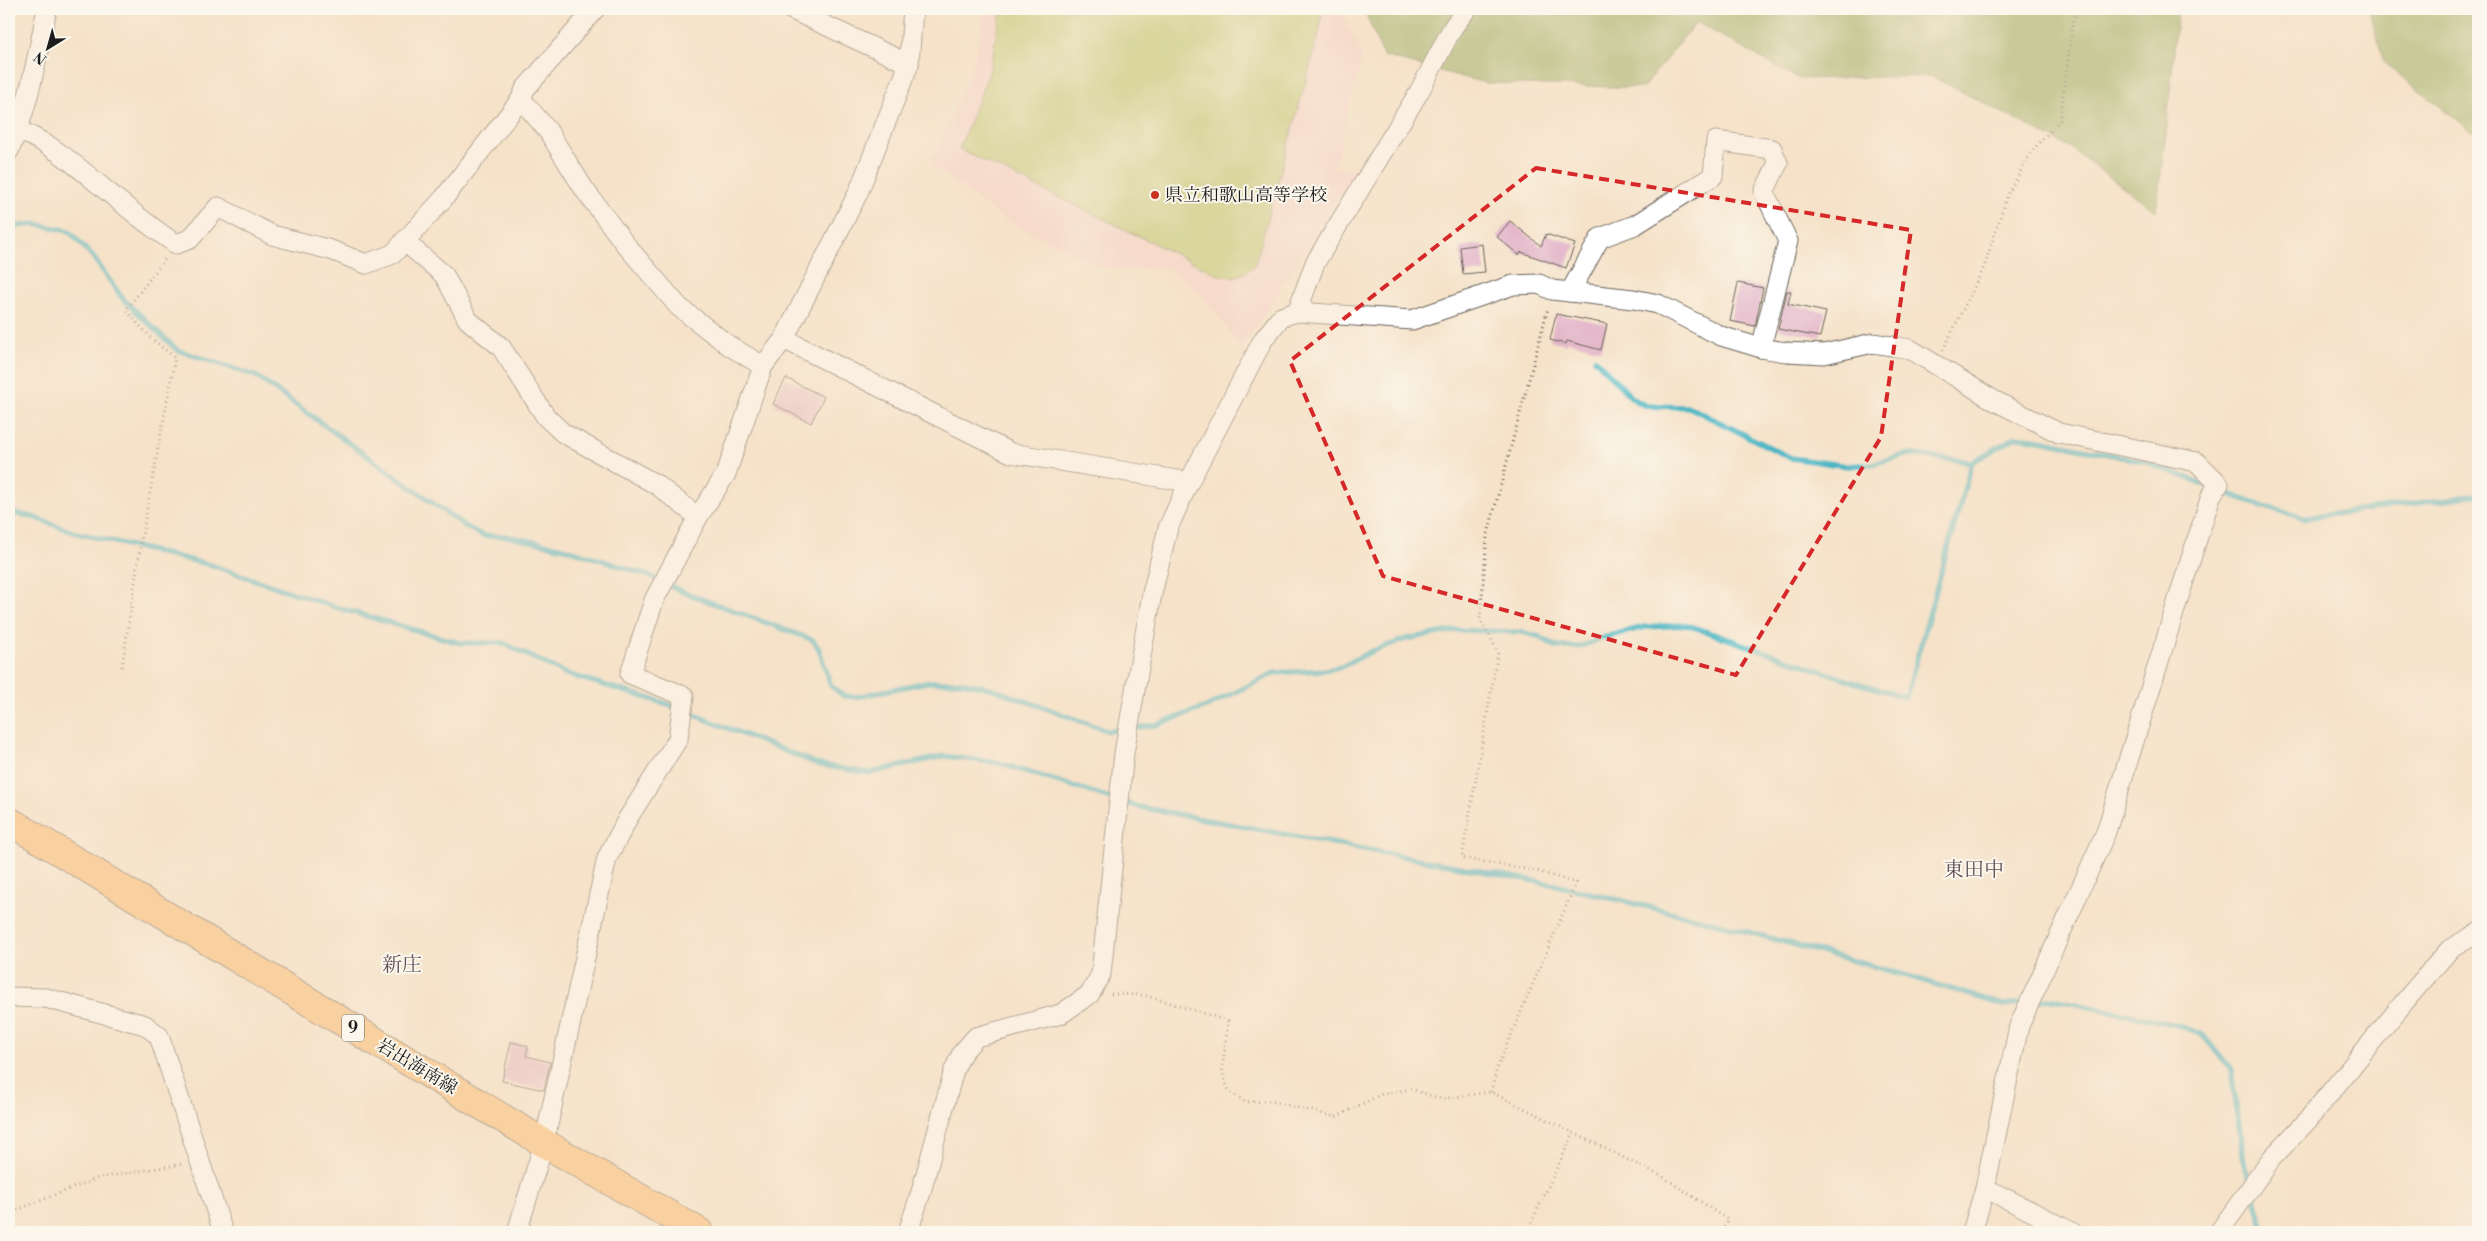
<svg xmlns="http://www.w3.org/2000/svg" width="2487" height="1241" viewBox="0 0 2487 1241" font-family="'Libre Bodoni','Noto Serif JP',serif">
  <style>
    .built { fill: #f7d0cd }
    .green { fill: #b8c86b; stroke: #6a7244 }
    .forest { fill: #92ac5f; stroke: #57643e }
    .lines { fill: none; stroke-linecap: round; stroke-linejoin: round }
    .stream { stroke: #49b5c5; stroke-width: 5.5 }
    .building { fill: #e2b2c8 }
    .street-casing { stroke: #686159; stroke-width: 21 }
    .primary-casing { stroke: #686159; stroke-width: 30 }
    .path { stroke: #686159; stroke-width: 3; stroke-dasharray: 1 4; stroke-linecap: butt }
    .street { stroke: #fff; stroke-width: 19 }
    .primary { stroke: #fdbc70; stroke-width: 28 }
    .marked { fill: none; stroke: #d62828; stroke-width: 4; stroke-dasharray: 10 6; stroke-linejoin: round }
    .poi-dot { fill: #c8321e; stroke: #fbf7ec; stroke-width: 2 }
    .labels { text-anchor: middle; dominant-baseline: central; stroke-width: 4; stroke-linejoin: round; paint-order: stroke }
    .shield { fill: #fbf7ec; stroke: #5f5e5a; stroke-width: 1 }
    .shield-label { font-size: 16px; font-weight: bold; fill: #1c1c1c }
    .poi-label { font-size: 18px; fill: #1c1c1c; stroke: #fbf7ec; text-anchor: start }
    .street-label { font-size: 18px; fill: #1c1c1c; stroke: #fbf7ec }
    .quarter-label { font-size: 20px; fill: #615058; stroke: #fbf7ec }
  </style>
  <rect width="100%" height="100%" fill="#fbf7ec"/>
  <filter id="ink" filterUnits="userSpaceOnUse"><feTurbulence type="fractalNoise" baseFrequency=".02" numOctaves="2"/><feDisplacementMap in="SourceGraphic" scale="10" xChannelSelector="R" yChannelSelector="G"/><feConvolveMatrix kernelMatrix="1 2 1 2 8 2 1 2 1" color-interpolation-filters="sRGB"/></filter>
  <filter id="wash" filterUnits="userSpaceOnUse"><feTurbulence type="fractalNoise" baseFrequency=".0096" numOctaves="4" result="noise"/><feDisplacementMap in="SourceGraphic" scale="20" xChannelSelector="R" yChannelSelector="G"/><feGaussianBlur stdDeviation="1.12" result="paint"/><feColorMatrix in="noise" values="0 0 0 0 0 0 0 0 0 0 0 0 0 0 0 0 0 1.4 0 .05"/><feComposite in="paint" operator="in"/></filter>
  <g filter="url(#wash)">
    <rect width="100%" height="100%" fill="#f5e2c9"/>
    <polygon class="built" points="986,9 1340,9 1362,54 1334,169 1354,171 1242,348 1199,291 1169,268 1116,269 1101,267 1003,219 931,164 972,69"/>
    <path class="green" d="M 1001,9 L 1322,9 L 1320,30 L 1255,264 C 1243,277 1235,278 1219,275 L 959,149 L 989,73 Z"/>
    <g class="forest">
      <polygon points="1364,9 2178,9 2166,134 2156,211 2069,147 1931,76 1799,79 1696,22 1643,88 1485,83 1383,56"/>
      <polygon points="2369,9 2478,9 2478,136 2384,63"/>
    </g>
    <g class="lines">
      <g class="stream">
        <polyline points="9,227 35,224 69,231 93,257 123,299 177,350 256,376 466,527 484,536 506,536 564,548 650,576 683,592 813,640 819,649 831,686 844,696 856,697 927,682 962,682 993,689 1108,731 1156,725 1206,707 1274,673 1324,670 1341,667 1372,651 1406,639 1456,630 1520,632 1538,636 1557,647 1579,647 1609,636 1645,627 1687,625 1854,682 1906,697 1972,462"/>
        <polyline points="1595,359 1632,398 1646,406 1689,407 1791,458 1848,466 1872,464 1909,454 1972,462 2016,437 2035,439 2146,462 2253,503 2304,518 2478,495"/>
        <polyline points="9,512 33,517 73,532 211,565 335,607 460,643 503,643 564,673 667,704 820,765 870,773 944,756 999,763 1139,807 1556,885 1708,921 1901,974 2004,1005 2026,1002"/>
        <polyline points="2035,1001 2053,999 2177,1025 2202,1034 2231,1070 2245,1168 2250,1182"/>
        <polyline points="2253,1191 2265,1232"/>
      </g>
    </g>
    <g id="blocks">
      <g class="building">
        <polygon points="1510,221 1541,246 1546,234 1575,244 1566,268 1521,252 1519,255 1497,237"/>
        <polygon points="1482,244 1485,272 1463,274 1460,247"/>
        <polygon points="1738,283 1763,288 1755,326 1730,321"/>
        <polygon points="1787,291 1791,291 1788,304 1826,312 1820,337 1778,329"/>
        <polygon points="1556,314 1607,324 1601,350 1567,341 1566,344 1550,340"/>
        <polygon points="786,378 824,397 811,423 773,404"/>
        <polygon points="511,1042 528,1046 526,1056 550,1062 544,1090 502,1081"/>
      </g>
    </g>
  </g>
  <g filter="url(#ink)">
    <use href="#blocks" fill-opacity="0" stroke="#686159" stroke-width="1"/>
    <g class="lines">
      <g class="street-casing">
        <g id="street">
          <polyline points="790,9 909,64"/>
          <polyline points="521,99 548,131 584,189 625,244 679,307 728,345 763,366"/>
          <path d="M 9,127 C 45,138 74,164 102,187 C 126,207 150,227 176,244 L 190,239 L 218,207 L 272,235 L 331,250 L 366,264 L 393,254 L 444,198 L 521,99 L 525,89 L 595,9"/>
          <path d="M 9,151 C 29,106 37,57 47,9"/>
          <polyline points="404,241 444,275 468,320 501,347 546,417 563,433 657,485 698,517"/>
          <polyline points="1570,292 1600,238 1635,225 1713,176 1716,141 1772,149 1778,163 1764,192 1788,241 1761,348"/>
          <polyline points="1297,312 1315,263 1419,92 1453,27 1467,9"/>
          <polyline points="784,339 1011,453 1189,482"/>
          <polyline points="9,997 46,998 145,1025 159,1036 223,1232"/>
          <polyline points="1985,1188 2072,1232"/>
          <polyline points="517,1232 544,1143 607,858 628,818 678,739 684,696 630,674 654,600 698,517 726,474 763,366 784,339 858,193 909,64 913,9"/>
          <polyline points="908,1232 921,1192 954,1070 962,1053 976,1037 1061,1014 1090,994 1101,974 1124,753 1152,594 1168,528 1189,482 1263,340 1281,317 1297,312 1412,320 1513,285 1539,284 1552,290 1633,299 1658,304 1721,336 1761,348 1786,352 1824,354 1873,343 1910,349 1995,401 2059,433 2197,462 2219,484 2211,496 2186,574 2106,832 2019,1026 1985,1188 1972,1232"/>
          <polyline points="2219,1232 2271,1159 2307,1121 2410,995 2450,949 2478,933"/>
        </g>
      </g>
      <g class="primary-casing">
        <polyline id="primary" points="9,821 544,1143 699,1232"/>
      </g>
      <g class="path">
        <polyline points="1943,350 1984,267 2007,196 2031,152 2060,120 2073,20 2078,9"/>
        <polyline points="122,667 141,541 175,358 151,338 126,310 165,259"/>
        <polyline points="1111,994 1144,995 1228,1021 1222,1072 1229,1091 1245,1102 1271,1101 1336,1117 1382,1094 1411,1089 1441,1099 1491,1092 1665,1178 1728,1220 1722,1232"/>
        <polyline points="1491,1092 1497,1068 1576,883 1537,871 1462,858 1498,652 1480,619 1487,537 1548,308"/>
        <polyline points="9,1227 14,1211 98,1178 183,1164"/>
        <polyline points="1527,1232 1574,1132"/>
      </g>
      <use href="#street" class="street"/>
      <use href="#primary" class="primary"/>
    </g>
  </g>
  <path d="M0 0H2487V1241H0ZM 1536,168 L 1911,230 L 1881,437 L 1736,675 L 1383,576 L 1290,361 Z" fill="#f5e2c9" fill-opacity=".55" fill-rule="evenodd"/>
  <path class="marked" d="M 1536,168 L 1911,230 L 1881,437 L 1736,675 L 1383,576 L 1290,361 Z"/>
  <circle class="poi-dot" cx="1155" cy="195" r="5"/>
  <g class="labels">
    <rect class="shield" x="342" y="1014.5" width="22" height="27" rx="4"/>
    <g class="shield-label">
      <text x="353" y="1028">9</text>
    </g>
    <g class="poi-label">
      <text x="1165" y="195">県立和歌山高等学校</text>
    </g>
    <g class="street-label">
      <text transform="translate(417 1067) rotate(31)">岩出海南線</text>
    </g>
    <g class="quarter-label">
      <text x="1974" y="870">東田中</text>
      <text x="402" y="965">新庄</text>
    </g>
  </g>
  <rect width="2487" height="1241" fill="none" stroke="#fbf7ec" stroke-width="30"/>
  <g transform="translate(48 48) rotate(217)" stroke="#fbf7ec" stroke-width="4" paint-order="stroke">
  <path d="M0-4L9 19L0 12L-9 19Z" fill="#1c1c1c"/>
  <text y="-8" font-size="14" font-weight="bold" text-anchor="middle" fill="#1c1c1c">N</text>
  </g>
</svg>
